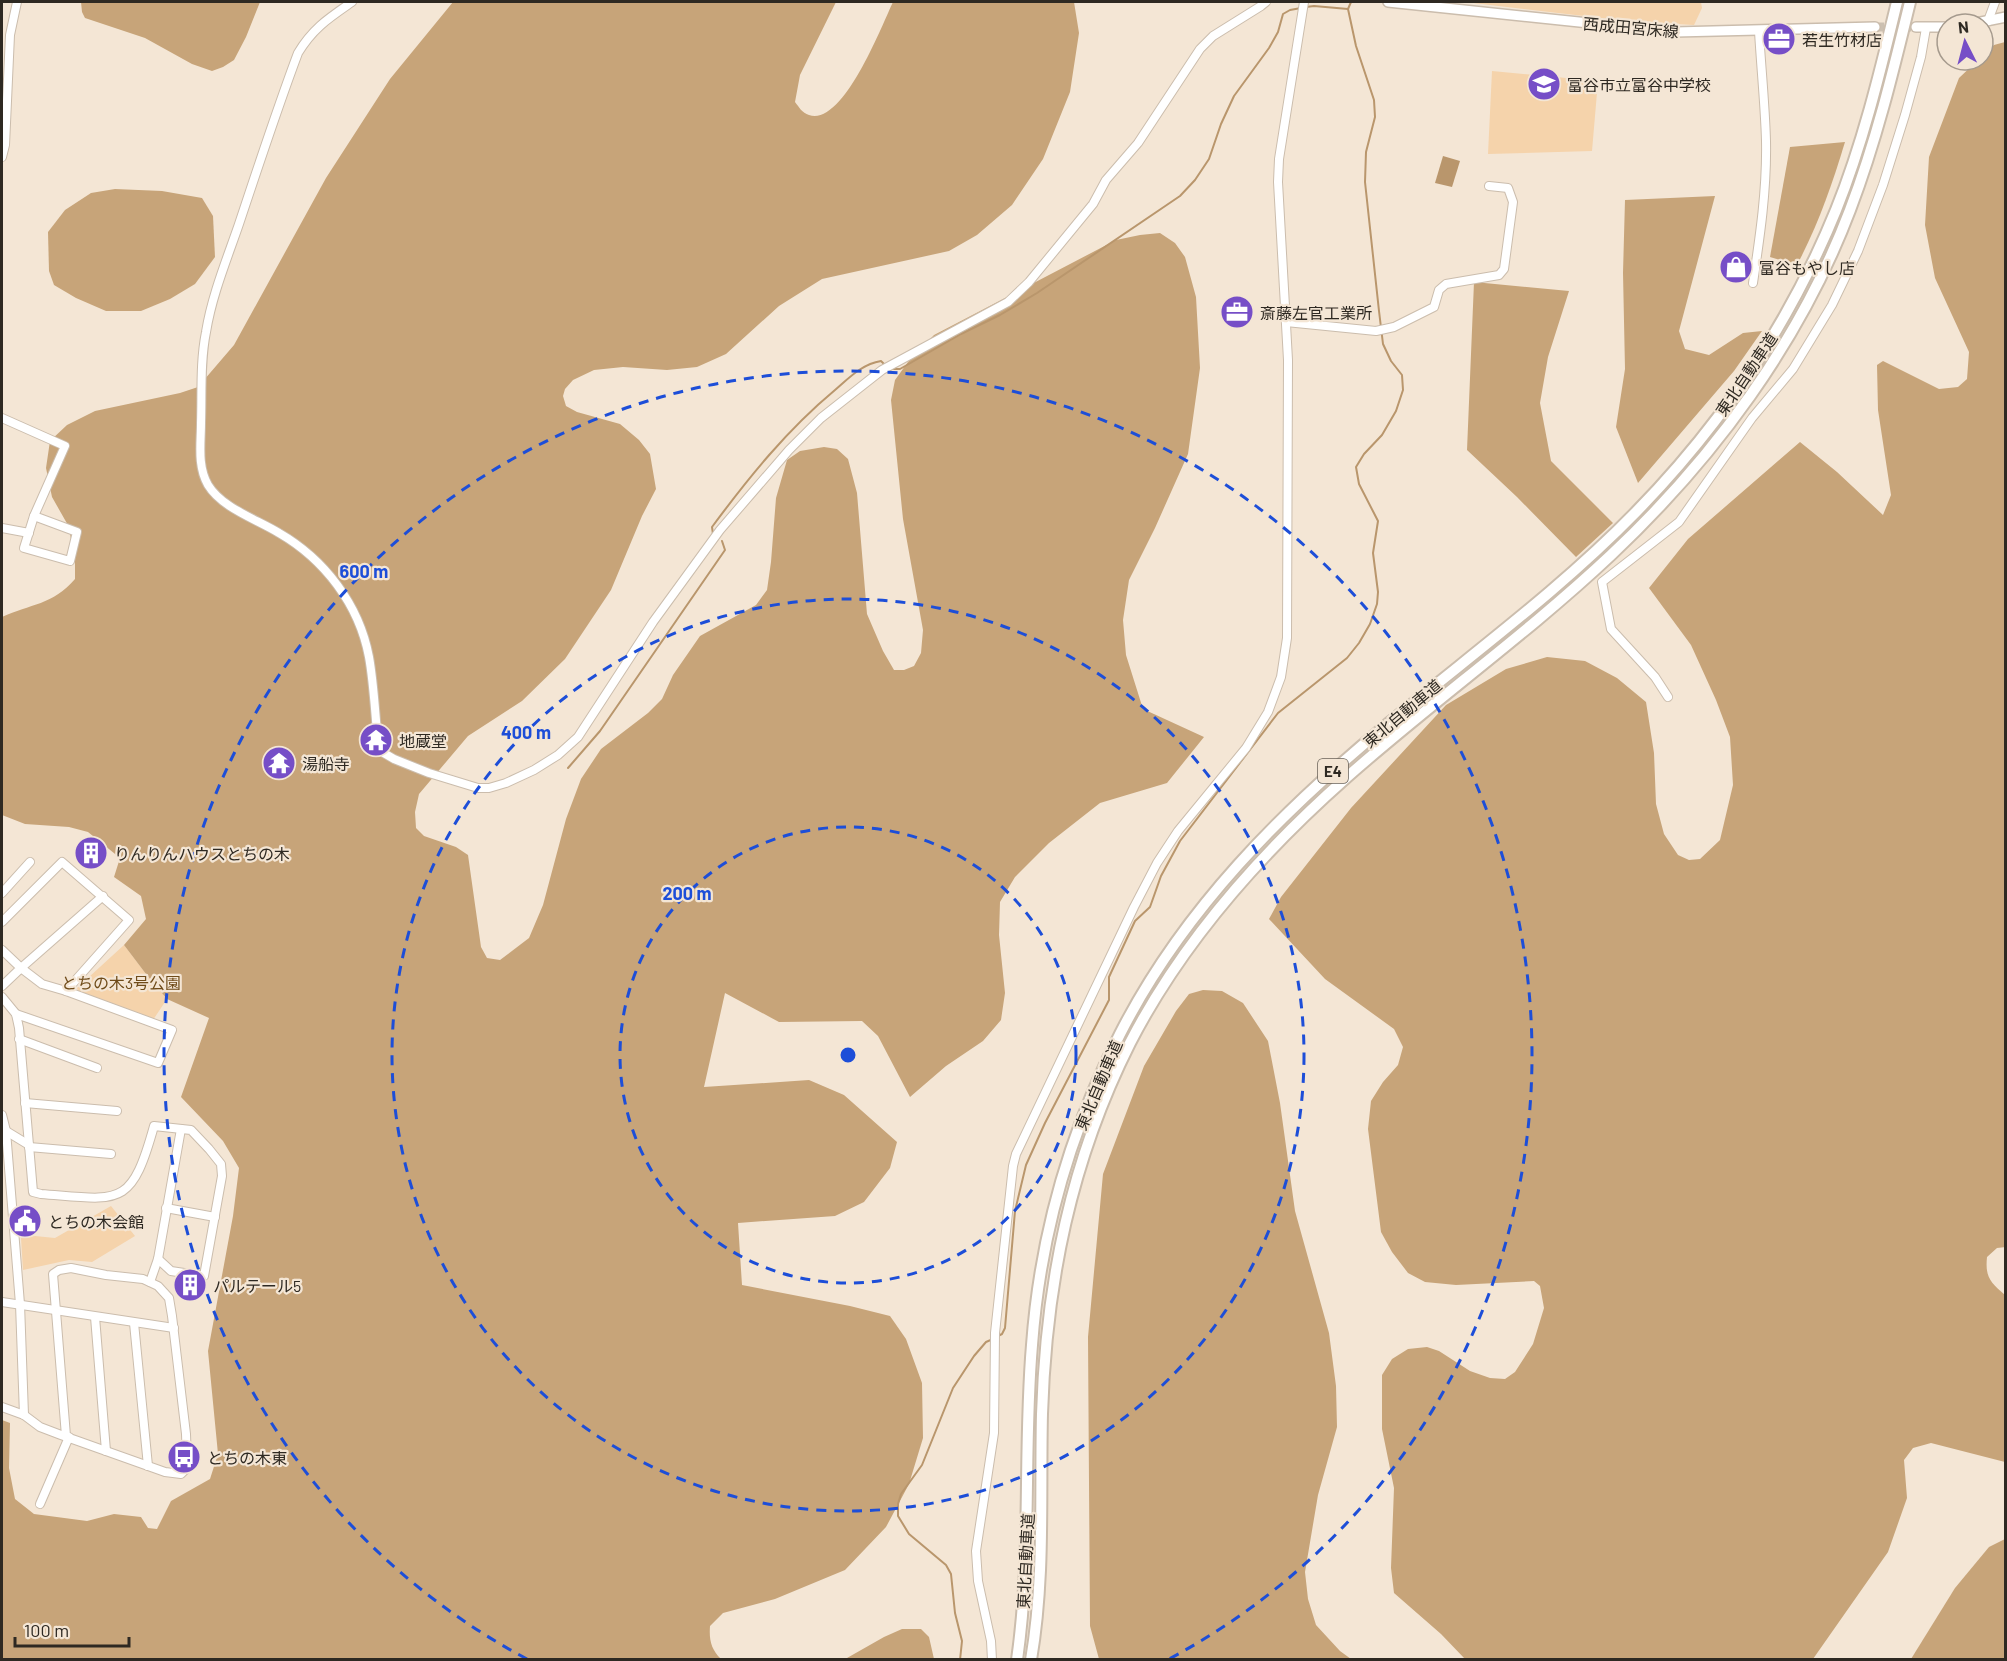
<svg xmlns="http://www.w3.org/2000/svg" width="2007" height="1661" viewBox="0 0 2007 1661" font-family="Barlow,'Noto Sans JP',sans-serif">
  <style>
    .green { fill: #f5d3ab }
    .forest { fill: #c7a479 }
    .water { fill: #b9966c }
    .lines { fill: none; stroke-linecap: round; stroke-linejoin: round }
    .stream { stroke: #b9966c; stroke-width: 2 }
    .major-tunnel { stroke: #ccc0b1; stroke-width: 9; stroke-dasharray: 9 4.5; stroke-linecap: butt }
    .minor-casing { stroke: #cbbdad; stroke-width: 10 }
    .major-casing { stroke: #cbbdad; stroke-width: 12 }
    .highway-casing { stroke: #cbbdad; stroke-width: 14 }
    .minor { stroke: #fff; stroke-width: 8 }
    .major { stroke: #fff; stroke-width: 9 }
    .highway { stroke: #fff; stroke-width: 10 }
    .ring { fill: none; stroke: #1d4ed8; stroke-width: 3; stroke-dasharray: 10 8 }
    .labels { text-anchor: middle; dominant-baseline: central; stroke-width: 4.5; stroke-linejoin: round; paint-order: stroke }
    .shield { fill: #f4e6d5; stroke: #696258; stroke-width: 1.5 }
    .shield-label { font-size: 15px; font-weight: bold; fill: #2e2922 }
    .street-label { font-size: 16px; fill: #2e2922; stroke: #f4e6d5 }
    .poi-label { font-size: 16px; fill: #2e2922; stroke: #f4e6d5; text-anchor: start }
    .park-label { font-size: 16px; fill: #6f4b19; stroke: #f4e6d5 }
    .centre { fill: #1d4ed8; stroke: #f4e6d5; stroke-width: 3 }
    .ring-label { font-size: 18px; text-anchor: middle; font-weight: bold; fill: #1d4ed8; stroke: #f4e6d5; stroke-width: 4.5; stroke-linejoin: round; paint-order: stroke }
  </style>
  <rect width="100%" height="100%" fill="#f4e6d5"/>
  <g class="green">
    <polygon points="1465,2 1701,2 1702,8 1694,25 1627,21"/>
    <polygon points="1492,71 1598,81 1592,151 1488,154"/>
    <polygon points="124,945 146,974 167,999 153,1020 79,993 77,988"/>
    <polygon points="111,1206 135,1236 92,1262 69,1260 23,1270 21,1238 35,1236 55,1238"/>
  </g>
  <g class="forest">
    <polygon points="81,2 260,2 246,37 234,60 223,67 212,71 192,64 145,38 85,18 82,12"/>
    <path d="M 453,2 L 836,2 L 800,75 L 795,102 C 799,107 802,113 809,115 C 843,127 882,25 893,2 L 1074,2 L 1079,33 L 1070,92 L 1043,159 L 1012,205 L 977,235 L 949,251 L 822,279 L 779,306 L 726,354 L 697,367 L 667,370 L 623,367 L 594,370 L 573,380 L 565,389 L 563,396 L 566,406 L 577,412 L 620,424 L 639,440 L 650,454 L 656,489 L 642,516 L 611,590 L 565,659 L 522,701 L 468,736 L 419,794 L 415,812 L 416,828 L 424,836 L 456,847 L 468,855 L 481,947 L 487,958 L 500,960 L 529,938 L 543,905 L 566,819 L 581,779 L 601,749 L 648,713 L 662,699 L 673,675 L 700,636 L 756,605 L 767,590 L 771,562 L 776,498 L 787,460 L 800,451 L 824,447 L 837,449 L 848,459 L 857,493 L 867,614 L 883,651 L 894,670 L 904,670 L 914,666 L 921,653 L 923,630 L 903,519 L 891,400 L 895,380 L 908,362 L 934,335 L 1116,240 L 1140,235 L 1160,233 L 1175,243 L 1185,257 L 1196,297 L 1200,368 L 1188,454 L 1155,528 L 1129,580 L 1123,620 L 1126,655 L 1143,709 L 1204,737 L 1167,783 L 1100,803 L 1049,843 L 1015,877 L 1000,902 L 999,935 L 1005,993 L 1001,1020 L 983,1041 L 946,1066 L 910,1097 L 878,1036 L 862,1021 L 779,1022 L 725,993 L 704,1087 L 809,1080 L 844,1095 L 897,1142 L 890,1168 L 864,1202 L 835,1216 L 738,1223 L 742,1285 L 850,1306 L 890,1316 L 906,1339 L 922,1383 L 923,1438 L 909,1484 L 886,1527 L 845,1570 L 775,1599 L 723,1613 L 710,1626 C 709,1640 711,1649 721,1659 L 2,1659 L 2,1420 L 10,1423 L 9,1468 L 15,1499 L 34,1514 L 87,1521 L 114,1514 L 141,1517 L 148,1528 L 157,1529 L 171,1501 L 210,1479 L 218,1454 L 208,1351 L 233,1216 L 239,1168 L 223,1141 L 181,1097 L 209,1018 L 167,999 L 146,974 L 124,945 L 146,919 L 141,896 L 114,877 L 120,858 L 88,832 L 69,827 L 25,824 L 2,815 L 2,617 C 30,604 53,605 75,579 L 75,564 L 69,527 L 52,497 L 46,468 L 50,441 L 67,425 L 95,411 L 180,393 L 198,387 L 234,345 L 326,178 L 390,79 Z"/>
    <path d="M 2005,42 L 2006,1247 L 1997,1248 L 1987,1257 C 1985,1277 1990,1282 2005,1295 L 2005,1462 L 1931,1443 L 1913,1448 L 1904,1460 L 1907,1498 L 1888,1552 L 1813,1659 L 1465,1659 L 1441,1634 L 1394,1593 L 1391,1568 L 1394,1488 L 1382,1429 L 1382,1375 L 1392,1359 L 1408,1349 L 1427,1347 L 1439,1351 L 1470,1371 L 1490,1378 L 1505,1379 L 1515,1372 L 1533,1344 L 1544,1308 L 1540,1286 L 1534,1281 L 1456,1285 L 1425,1282 L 1408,1273 L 1392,1252 L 1381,1232 L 1368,1129 L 1371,1101 L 1383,1082 L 1398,1065 L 1403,1047 L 1394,1029 L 1325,979 L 1269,919 L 1281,897 L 1351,808 L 1446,705 L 1506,669 L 1547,657 L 1585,661 L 1617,678 L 1646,702 L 1654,753 L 1656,804 L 1664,834 L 1678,855 L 1689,860 L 1700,859 L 1720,840 L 1733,785 L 1730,737 L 1716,700 L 1691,645 L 1649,588 L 1688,539 L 1800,442 L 1837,472 L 1883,515 L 1891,495 L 1878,410 L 1877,365 L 1883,361 L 1939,389 L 1958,387 L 1967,379 L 1969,352 L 1935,278 L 1925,225 L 1929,157 L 1959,78 L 1978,60 L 1983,60 L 1983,56 L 1994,45 Z"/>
    <path d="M 1845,142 C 1832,185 1818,225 1797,265 L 1770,257 L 1790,147 Z"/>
    <polygon points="115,189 162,191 202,198 213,216 215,257 195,284 170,299 141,311 106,311 76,298 54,285 49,271 48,232 65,210 91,193"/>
    <polygon points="1715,196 1679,331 1685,349 1709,355 1743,333 1762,331 1734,371 1638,483 1616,427 1625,369 1623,273 1625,200"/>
    <polygon points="1474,282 1569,291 1548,357 1540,403 1551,461 1613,523 1576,557 1517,497 1467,450"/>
    <polygon points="1203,990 1222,991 1243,1003 1268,1041 1280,1103 1295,1211 1329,1333 1336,1386 1337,1427 1318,1495 1305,1572 1308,1599 1316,1625 1340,1651 1351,1659 1099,1659 1090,1626 1088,1337 1103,1174 1144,1066 1176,1011 1189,994"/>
    <polygon points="2005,1539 2005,1659 1911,1659 1955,1588 1989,1547"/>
    <polygon points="902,1629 921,1629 929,1637 934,1659 839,1659 847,1658 884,1637"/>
  </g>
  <polygon class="water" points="1443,156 1460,161 1452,187 1435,183"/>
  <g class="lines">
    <g class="stream">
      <polyline points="1306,7 1314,6 1348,9"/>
      <polyline points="891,369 900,369 961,334 1000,315 1037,293 1180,196 1195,180 1209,159 1221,124 1234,96 1269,48 1278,32 1283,14 1290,10 1301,8"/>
      <path d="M 713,534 L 712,527 C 749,477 787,430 835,390 C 849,378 862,364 881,361 L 886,366"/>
      <polyline points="568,768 600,731 725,550 722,541"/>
      <polyline points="998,1336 1002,1334 1005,1328 1015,1211 1026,1165 1045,1123 1109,1000 1109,977 1135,921 1150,907 1161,876 1180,841 1278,713 1347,658 1359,643 1370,624 1377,604 1378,592 1373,553 1378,521 1359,484 1356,467 1364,454 1382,435 1396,411 1403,390 1402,375 1391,361 1383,344 1379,311 1365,182 1366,152 1375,117 1374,100 1356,46 1348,9 1351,2"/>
      <polyline points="960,1660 962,1641 955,1613 951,1574 946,1565 909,1534 898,1516 898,1504 901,1494 922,1465 953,1388 974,1356 986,1342 993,1339"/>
    </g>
    <polyline class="major-tunnel" points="1875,27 1916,27"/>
    <g class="minor-casing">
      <g id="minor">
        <path d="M 352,2 C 329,18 313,28 298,53 C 277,109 258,167 239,224 C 227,259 212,295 206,332 C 200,362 202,393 201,423 C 201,443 197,466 208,485 C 222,508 256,519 279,533 C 324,559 359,604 369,657 C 374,685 375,714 378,742 L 382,752 L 394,759 L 429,773 L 478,788 L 489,788 L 506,783 L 534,770 L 558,755 L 578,737 L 653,622 L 720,530 L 789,450 L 821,418 L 882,370 L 1008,302 L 1029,282 L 1093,204 L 1106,180 L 1138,143 L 1200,49 L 1213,36 L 1261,6 L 1266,2"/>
        <polyline points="1988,21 1995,2"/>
        <polyline points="2,157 5,145 10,35 17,2"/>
        <path d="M 1753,283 C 1760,236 1767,189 1766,141 C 1765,104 1761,67 1759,31"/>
        <polyline points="1286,322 1376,331 1394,327 1434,307 1439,290 1446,284 1499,275 1504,269 1513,202 1508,188 1489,186"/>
        <polyline points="2,418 65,446 34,516"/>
        <polygon points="34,516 77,532 70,561 24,548"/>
        <polyline points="2,528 29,533"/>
        <polyline points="1668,697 1655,677 1611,629 1602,582 1679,522 1752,418 1793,369 1832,305 1858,251 1883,185 1905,115 1921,57 1926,28"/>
        <polyline points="2,893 30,862"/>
        <polyline points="2,922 62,862 129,920 66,991"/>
        <polyline points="2,950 21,968 2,986"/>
        <path d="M 2,997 L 16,1014 L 19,1028 L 33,1192 L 41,1194 C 120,1200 131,1209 154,1126 L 191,1130 L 209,1149 L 221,1164 L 222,1176 L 204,1276 L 171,1271 L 158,1259"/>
        <polyline points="16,1014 158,1063 172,1030 66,991 42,984 21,968 103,896"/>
        <polyline points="19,1039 97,1068"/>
        <polyline points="25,1103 117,1111"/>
        <polyline points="2,1115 6,1131 20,1304 24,1415"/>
        <polyline points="6,1131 29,1145"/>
        <polyline points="29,1147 111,1154"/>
        <polyline points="166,1208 215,1217"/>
        <polyline points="150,1282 158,1259 181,1129"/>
        <polyline points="2,1302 174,1328"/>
        <polyline points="95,1317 106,1451"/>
        <polyline points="134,1323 148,1466"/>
        <polyline points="2,1407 24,1415 40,1427 61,1435 165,1472 181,1474 186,1469 187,1461 186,1434 172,1316 169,1298 158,1286 143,1279 106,1275 71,1268 59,1270 53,1274 66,1436"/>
        <polyline points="40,1504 69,1437"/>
        <polyline points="992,1660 991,1641 978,1581 976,1551 994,1433 995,1333 1013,1166 1016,1154 1134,907 1157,863 1178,831 1246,748 1268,712 1281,677 1287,638 1288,360 1278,182 1279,159 1304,2"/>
      </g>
    </g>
    <g class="major-casing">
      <g id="major">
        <polyline points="1388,2 1675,32 1875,27"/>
        <polyline points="1971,24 2006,17"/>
        <polyline points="1916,27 1947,27"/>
      </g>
    </g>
    <g class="highway-casing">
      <g id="highway">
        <path d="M 1017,1660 C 1032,1555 1023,1450 1032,1345 C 1040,1236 1070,1131 1120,1034 C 1183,910 1282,811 1389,723 C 1472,654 1560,590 1636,512 C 1721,425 1790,323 1836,210 C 1863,143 1880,72 1897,2"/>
        <path d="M 1031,1660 C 1045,1579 1040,1495 1042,1414 C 1046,1283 1071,1160 1130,1043 C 1183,940 1261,853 1347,777 C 1433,701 1527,634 1611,555 C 1713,459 1800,342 1850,210 C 1876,142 1893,72 1910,2"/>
      </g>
    </g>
    <use href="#minor" class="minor"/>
    <use href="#major" class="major"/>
    <use href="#highway" class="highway"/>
  </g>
  <g class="ring">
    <circle cx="848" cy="1055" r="228"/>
    <circle cx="848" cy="1055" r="456"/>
    <path d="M527 1659A684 684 0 1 1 1169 1659"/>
  </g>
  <defs>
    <g id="office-disc" transform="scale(1.725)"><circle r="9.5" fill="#764ec7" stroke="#f4e6d5"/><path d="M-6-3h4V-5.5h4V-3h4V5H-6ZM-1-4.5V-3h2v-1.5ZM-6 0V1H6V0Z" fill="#fff"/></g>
    <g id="school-disc" transform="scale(1.725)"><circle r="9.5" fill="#764ec7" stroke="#f4e6d5"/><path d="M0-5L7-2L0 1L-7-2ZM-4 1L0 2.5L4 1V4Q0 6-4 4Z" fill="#fff"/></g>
    <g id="shop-disc" transform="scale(1.725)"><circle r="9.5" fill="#764ec7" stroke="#f4e6d5"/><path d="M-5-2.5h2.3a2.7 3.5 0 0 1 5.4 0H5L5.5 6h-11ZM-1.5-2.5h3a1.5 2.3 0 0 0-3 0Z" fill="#fff"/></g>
    <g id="temple-disc" transform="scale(1.725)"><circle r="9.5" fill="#764ec7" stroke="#f4e6d5"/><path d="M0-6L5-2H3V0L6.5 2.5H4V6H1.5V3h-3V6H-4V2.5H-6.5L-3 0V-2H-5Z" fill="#fff"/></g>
    <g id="building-disc" transform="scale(1.725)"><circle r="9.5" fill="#764ec7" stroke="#f4e6d5"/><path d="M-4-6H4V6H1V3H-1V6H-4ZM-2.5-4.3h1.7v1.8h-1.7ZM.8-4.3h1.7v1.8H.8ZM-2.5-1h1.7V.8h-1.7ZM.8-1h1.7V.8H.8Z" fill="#fff"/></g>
    <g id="civic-disc" transform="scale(1.725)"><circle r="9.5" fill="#764ec7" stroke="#f4e6d5"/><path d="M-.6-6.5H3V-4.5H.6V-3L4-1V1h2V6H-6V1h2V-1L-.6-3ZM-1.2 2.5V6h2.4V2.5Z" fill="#fff"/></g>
    <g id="bus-disc" transform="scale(1.725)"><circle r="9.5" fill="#764ec7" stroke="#f4e6d5"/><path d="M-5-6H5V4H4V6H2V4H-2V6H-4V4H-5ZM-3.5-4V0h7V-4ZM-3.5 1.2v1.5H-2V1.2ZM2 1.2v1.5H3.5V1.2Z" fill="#fff"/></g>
  </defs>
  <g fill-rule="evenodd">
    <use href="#office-disc" x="1779" y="39"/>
    <use href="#school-disc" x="1544" y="84"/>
    <use href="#shop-disc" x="1736" y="267"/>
    <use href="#office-disc" x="1237" y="312"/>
    <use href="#temple-disc" x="376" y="740"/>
    <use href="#temple-disc" x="279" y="763"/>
    <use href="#building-disc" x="91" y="853"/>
    <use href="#civic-disc" x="25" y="1221"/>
    <use href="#building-disc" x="190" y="1285"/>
    <use href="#bus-disc" x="184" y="1457"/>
  </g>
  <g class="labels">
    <rect class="shield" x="1318" y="759" width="30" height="24" rx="4.5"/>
    <g class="shield-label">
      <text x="1333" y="771">E4</text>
    </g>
    <g class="street-label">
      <text transform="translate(1631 27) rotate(5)">西成田宮床線</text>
      <text transform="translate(1746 374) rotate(-56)">東北自動車道</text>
      <text transform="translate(1402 713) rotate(-40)">東北自動車道</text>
      <text transform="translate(1098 1085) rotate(-67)">東北自動車道</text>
      <text transform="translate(1025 1561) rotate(-87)">東北自動車道</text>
    </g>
    <g class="poi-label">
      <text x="1802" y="39">若生竹材店</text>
      <text x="1567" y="84">富谷市立富谷中学校</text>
      <text x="1759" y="267">富谷もやし店</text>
      <text x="1260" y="312">斎藤左官工業所</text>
      <text x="399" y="740">地蔵堂</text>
      <text x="302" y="763">湯船寺</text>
      <text x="114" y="853">りんりんハウスとちの木</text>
      <text x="48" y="1221">とちの木会館</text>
      <text x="213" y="1285">パルテール5</text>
      <text x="207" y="1457">とちの木東</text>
    </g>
    <g class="park-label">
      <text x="121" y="982">とちの木3号公園</text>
    </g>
  </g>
  <circle cx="848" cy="1055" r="9" class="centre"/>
  <g class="ring-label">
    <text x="364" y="578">600 m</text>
    <text x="526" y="739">400 m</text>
    <text x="687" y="900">200 m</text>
  </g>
  <rect width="2007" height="1661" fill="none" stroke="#2e2922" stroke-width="6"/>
  <g transform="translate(1965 42) rotate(354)"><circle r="28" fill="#f4e6d5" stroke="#a59a8d" stroke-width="1.5"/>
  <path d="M0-4.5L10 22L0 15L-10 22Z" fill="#764ec7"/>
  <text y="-9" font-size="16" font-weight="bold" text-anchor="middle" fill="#2e2922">N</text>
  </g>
  <path d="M15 1637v9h114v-9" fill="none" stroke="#2e2922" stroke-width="3"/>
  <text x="24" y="1637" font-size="18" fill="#2e2922" stroke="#f4e6d5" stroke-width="4.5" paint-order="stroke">100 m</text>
</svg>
